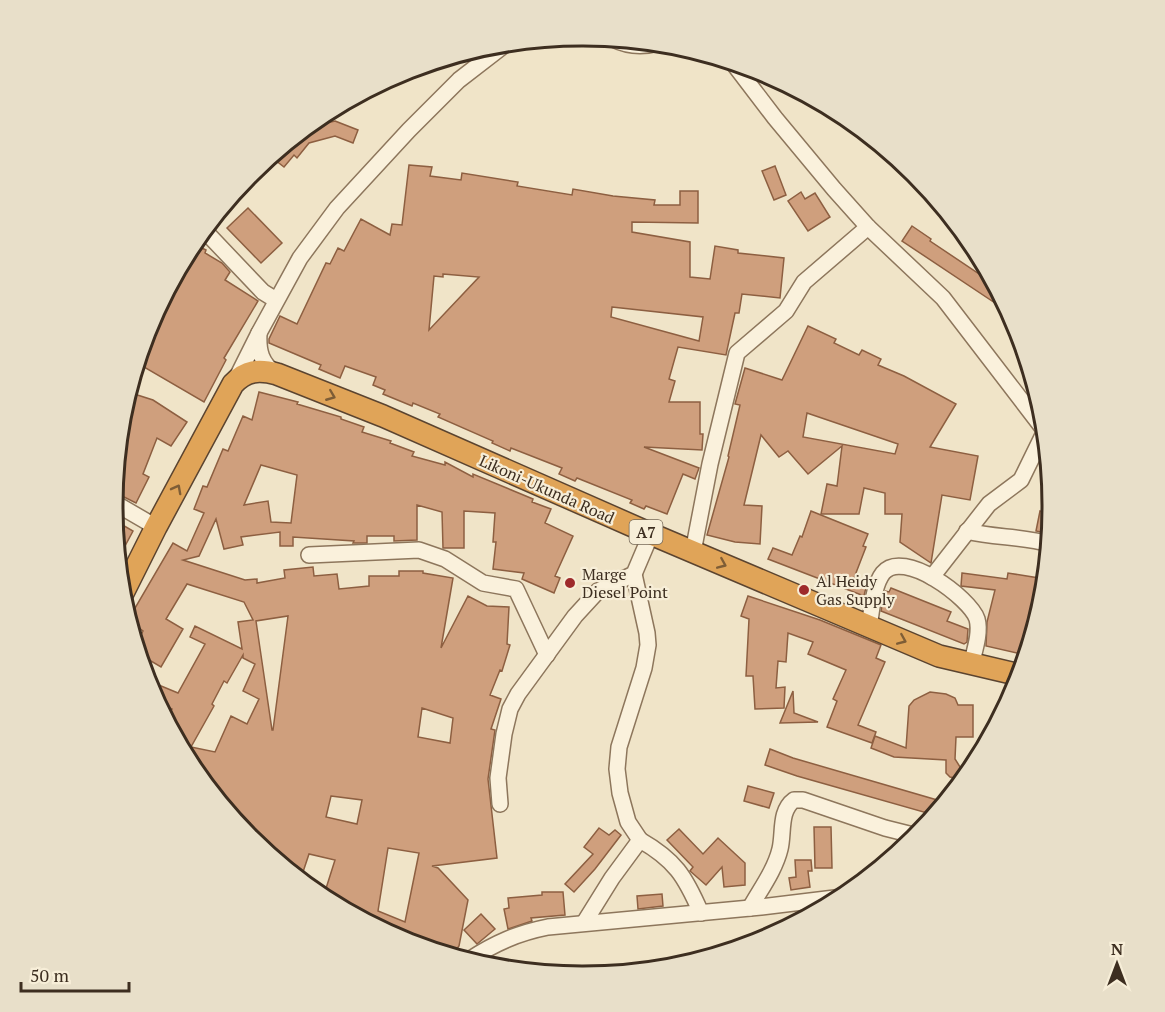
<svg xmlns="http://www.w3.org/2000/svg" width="1165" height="1012" viewBox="0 0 1165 1012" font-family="'PT Serif',serif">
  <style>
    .building { fill: #cf9f7d; stroke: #8d5f41; stroke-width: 1.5; fill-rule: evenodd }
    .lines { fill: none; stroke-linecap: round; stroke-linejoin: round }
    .minor-casing { stroke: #8d765c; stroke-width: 18 }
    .highway-casing { stroke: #5b4430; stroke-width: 24 }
    .minor { stroke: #faf1dc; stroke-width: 15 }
    .highway { stroke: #e0a458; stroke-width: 21 }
    .oneway { stroke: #7e5d36 }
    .poi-dot { fill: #9e2a2b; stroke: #f7eed8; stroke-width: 2 }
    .labels { text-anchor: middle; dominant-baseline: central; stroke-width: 4.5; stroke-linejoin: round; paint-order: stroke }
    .shield { fill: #f7eed8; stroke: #756857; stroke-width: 1.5 }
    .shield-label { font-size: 15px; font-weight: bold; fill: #3d2e20 }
    .street-label { font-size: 16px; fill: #3d2e20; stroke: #f7eed8 }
    .poi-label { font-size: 16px; fill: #3d2e20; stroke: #f7eed8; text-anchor: start }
    .rim { fill: none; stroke: #3d2e20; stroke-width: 3 }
  </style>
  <rect width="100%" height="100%" fill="#f0e4c8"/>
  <g class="building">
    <polygon points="335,121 358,130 353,143 335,136 309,143 297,158 294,155 284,167 275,160 296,136 306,128"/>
    <path d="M 409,165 L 432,167 L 430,176 L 461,180 L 462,173 L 518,182 L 517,186 L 572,195 L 573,189 L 613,196 L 655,200 L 654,205 L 680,205 L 680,191 L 698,191 L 698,223 L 632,222 L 632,232 L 690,242 L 690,277 L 710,279 L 715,246 L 738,250 L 738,253 L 784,258 L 780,298 L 742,294 L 739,313 L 735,313 L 726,355 L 678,347 L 669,379 L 675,381 L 669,402 L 700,402 L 700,434 L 703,434 L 702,450 L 644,447 L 699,468 L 695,479 L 683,474 L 667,514 L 646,506 L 644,509 L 630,503 L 632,500 L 577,478 L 575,481 L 559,474 L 562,468 L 511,448 L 510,451 L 492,443 L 493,441 L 438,417 L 440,414 L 413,403 L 412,406 L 383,394 L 385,390 L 373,385 L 376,377 L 345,366 L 340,378 L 319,369 L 321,365 L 269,343 L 269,339 L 280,316 L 297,324 L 326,263 L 330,264 L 338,248 L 344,251 L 361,219 L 390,235 L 392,224 L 402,225 ZM 443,274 L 479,277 L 429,330 L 434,276 L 443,277 ZM 612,307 L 703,317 L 699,341 L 611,317 Z"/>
    <polygon points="775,166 786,195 774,200 762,171"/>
    <polygon points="801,192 805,199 815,193 830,217 808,231 788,201"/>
    <polygon points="248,208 282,243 261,263 227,228"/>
    <polygon points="912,226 931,239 930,241 994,284 1010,313 902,241"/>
    <polygon points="193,244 206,250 205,253 222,263 230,272 225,280 258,301 224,358 226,360 204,402 137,363 146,335 160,309 158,308"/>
    <path d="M 808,326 L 836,339 L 834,343 L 859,355 L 862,350 L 881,359 L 878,365 L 904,376 L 956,404 L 930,447 L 978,456 L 970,500 L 942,495 L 931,563 L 900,542 L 902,514 L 885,514 L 885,493 L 864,488 L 859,514 L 821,514 L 827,484 L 837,486 L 842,446 L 808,474 L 788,451 L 779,457 L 761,435 L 744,505 L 762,506 L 760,544 L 735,542 L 707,535 L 729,457 L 728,456 L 740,405 L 735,404 L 745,368 L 782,380 ZM 807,413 L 898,444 L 895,454 L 803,437 Z"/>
    <polygon points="128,392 153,400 187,422 171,446 157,438 143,474 149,477 136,503 114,492 122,414"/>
    <path d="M 259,392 L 298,402 L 297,404 L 341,417 L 341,419 L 364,427 L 362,432 L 391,441 L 390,443 L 414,452 L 412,456 L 445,465 L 445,462 L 473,477 L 473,474 L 533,499 L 532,502 L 551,509 L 545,523 L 573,536 L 555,576 L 560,578 L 554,593 L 522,579 L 524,573 L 493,569 L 496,542 L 493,542 L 495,513 L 464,511 L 464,548 L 443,548 L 442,512 L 417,505 L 417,540 L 394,541 L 394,536 L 367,536 L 367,543 L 353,543 L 354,541 L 293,537 L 293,546 L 280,546 L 280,532 L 241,537 L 243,545 L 224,549 L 216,519 L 199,556 L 183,560 L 245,580 L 257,579 L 257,583 L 285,578 L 284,570 L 313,567 L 314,576 L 337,574 L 339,589 L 369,586 L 369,576 L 399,576 L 399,571 L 423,571 L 423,573 L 453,578 L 441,648 L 468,596 L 487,606 L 509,607 L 507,644 L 510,645 L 502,671 L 500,670 L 490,695 L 501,699 L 491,729 L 495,730 L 488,779 L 497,858 L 432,866 L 438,868 L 468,900 L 459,946 L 452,955 L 402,940 L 323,898 L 335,860 L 309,854 L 302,875 L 290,871 L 281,864 L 283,857 L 268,853 L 250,838 L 247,835 L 250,823 L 235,820 L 192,767 L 166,719 L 172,709 L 157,702 L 151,691 L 154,683 L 178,693 L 205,644 L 190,637 L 195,626 L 242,649 L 238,622 L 253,620 L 244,602 L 187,584 L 166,619 L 183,629 L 161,667 L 139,654 L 136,644 L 143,631 L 128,620 L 173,543 L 187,551 L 204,513 L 194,509 L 203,486 L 207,487 L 223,449 L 228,451 L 243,416 L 252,420 ZM 261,465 L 297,475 L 291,523 L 271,522 L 268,501 L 244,505 ZM 288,616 L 273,730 L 272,730 L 256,621 ZM 243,655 L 243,658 L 255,664 L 243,691 L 259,699 L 247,724 L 231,716 L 215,752 L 191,747 L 214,706 L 212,704 L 224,681 L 227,683 ZM 422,708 L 453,718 L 450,743 L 418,737 ZM 331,796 L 362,800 L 357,824 L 326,817 ZM 388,848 L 419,853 L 405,922 L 378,911 Z"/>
    <polygon points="811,511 868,534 863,546 866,547 854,578 867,583 864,596 768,559 773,548 792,555 800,536 802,537"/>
    <polygon points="1040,511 1052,514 1050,534 1036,531"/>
    <polygon points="114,520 133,531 118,559"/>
    <polygon points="962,573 1007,579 1008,573 1045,579 1043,598 1026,655 986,646 987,622 995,590 961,586"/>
    <polygon points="891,588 951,612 947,621 968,629 967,642 964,644 881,611 885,591 889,592"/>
    <polygon points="748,596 820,620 881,645 876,658 885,662 858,725 876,732 872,743 827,727 837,701 833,699 846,670 808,654 813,642 788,633 786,662 778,661 776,688 785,687 784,708 755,709 753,676 746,676 749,619 741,616"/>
    <polygon points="793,691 794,713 818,722 780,723"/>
    <polygon points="930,692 946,694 955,698 958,705 973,705 973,737 956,737 955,759 962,770 960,776 955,778 950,777 946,773 946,760 894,757 871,748 875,736 906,748 909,706 914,700"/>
    <polygon points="770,749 793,758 944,802 934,815 797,776 765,765"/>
    <polygon points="748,786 774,793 769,808 744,801"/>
    <polygon points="814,827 831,827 832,868 815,868"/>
    <polygon points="599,828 609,835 615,830 621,835 595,869 574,892 565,884 593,854 584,847"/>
    <polygon points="679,829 703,854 718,838 745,863 745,885 724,887 722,867 706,885 690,871 693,867 667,840"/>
    <polygon points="795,860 811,860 812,871 808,871 810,887 791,890 789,878 796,877"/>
    <polygon points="542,892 563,892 565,915 531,918 532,921 508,929 504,909 509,908 508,898 542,895"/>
    <polygon points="662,894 663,906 638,909 637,896"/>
    <polygon points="481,914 495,929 477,944 464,930"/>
  </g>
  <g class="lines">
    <g class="minor-casing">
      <g id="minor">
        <path d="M 613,39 C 627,46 643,47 658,43"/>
        <polyline points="733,63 775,118 834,189 868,227 943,298 1045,431"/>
        <polyline points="204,230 263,292 276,300"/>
        <polyline points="259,333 300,258 337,208 409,130 459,80 507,43"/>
        <path d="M 235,381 L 259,333 C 258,351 261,363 276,374"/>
        <polyline points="113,502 156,527"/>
        <path d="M 967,531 C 994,538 1022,536 1049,544"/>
        <polyline points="693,552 710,464 737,353 786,311 804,282 868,227"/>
        <polyline points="309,555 419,550 445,559 483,583 516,589 547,655"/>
        <polyline points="634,574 647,633 648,645 644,668 619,747 617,769 620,793 628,822 640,840"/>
        <polyline points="932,577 989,504 1021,480 1045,431"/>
        <path d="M 869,626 C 872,611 873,586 883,573 C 903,548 970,598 977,619 C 981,633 974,652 971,665"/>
        <polyline points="500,804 498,778 504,734 510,709 518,694 575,616 598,591 634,574 651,534"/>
        <path d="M 750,908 C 760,890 775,870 780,849 C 784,833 779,811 794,800 L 803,800 L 885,828 L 917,836"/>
        <path d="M 584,923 L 612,878 L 640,840 C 675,860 685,876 701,913"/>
        <path d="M 469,960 C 495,943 518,933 548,927 L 761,907 L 843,897"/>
      </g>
    </g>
    <g class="highway-casing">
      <path id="highway" d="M 121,597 L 156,527 L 233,384 C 246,370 259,369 277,374 L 383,416 L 651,534 L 939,656 L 1020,675"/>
    </g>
    <use href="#minor" class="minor"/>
    <use href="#highway" class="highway"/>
  </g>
  <defs><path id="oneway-chevron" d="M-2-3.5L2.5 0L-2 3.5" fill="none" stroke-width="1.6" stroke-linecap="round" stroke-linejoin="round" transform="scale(1.5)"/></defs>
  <g class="oneway">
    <use href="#oneway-chevron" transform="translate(331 396) rotate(22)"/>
    <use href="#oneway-chevron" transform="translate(177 489) rotate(-62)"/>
    <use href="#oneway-chevron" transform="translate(722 564) rotate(23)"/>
    <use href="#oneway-chevron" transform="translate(902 640) rotate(23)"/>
  </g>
  <g class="poi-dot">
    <circle cx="570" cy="583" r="6"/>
    <circle cx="804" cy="590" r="6"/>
  </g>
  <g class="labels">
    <rect class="shield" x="629.5" y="520" width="33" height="24" rx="4.5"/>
    <g class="shield-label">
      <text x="646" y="532">A7</text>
    </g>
    <g class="street-label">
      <text transform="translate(547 489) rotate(24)">Likoni-Ukunda Road</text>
    </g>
    <g class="poi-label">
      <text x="582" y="574">Marge<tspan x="582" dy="18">Diesel Point</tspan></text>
      <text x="816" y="581">Al Heidy<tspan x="816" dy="18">Gas Supply</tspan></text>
    </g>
  </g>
  <path d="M0 0H1165V1012H0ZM582 46H583A459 459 0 0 1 1042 505V507A459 459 0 0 1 583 966H582A459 459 0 0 1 123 507V505A459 459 0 0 1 582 46Z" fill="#e8dfc9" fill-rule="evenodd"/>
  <path class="rim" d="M582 46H583A459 459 0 0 1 1042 505V507A459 459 0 0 1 583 966H582A459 459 0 0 1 123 507V505A459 459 0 0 1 582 46Z"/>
  <g transform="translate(1117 964)" stroke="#f7eed8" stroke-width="4.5" paint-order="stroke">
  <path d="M0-4.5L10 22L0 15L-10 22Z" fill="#3d2e20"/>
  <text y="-9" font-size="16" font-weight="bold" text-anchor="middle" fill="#3d2e20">N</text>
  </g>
  <path d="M21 982v9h108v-9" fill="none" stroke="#3d2e20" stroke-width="3"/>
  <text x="30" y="982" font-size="18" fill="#3d2e20" stroke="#f7eed8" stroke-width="4.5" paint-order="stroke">50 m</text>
</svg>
